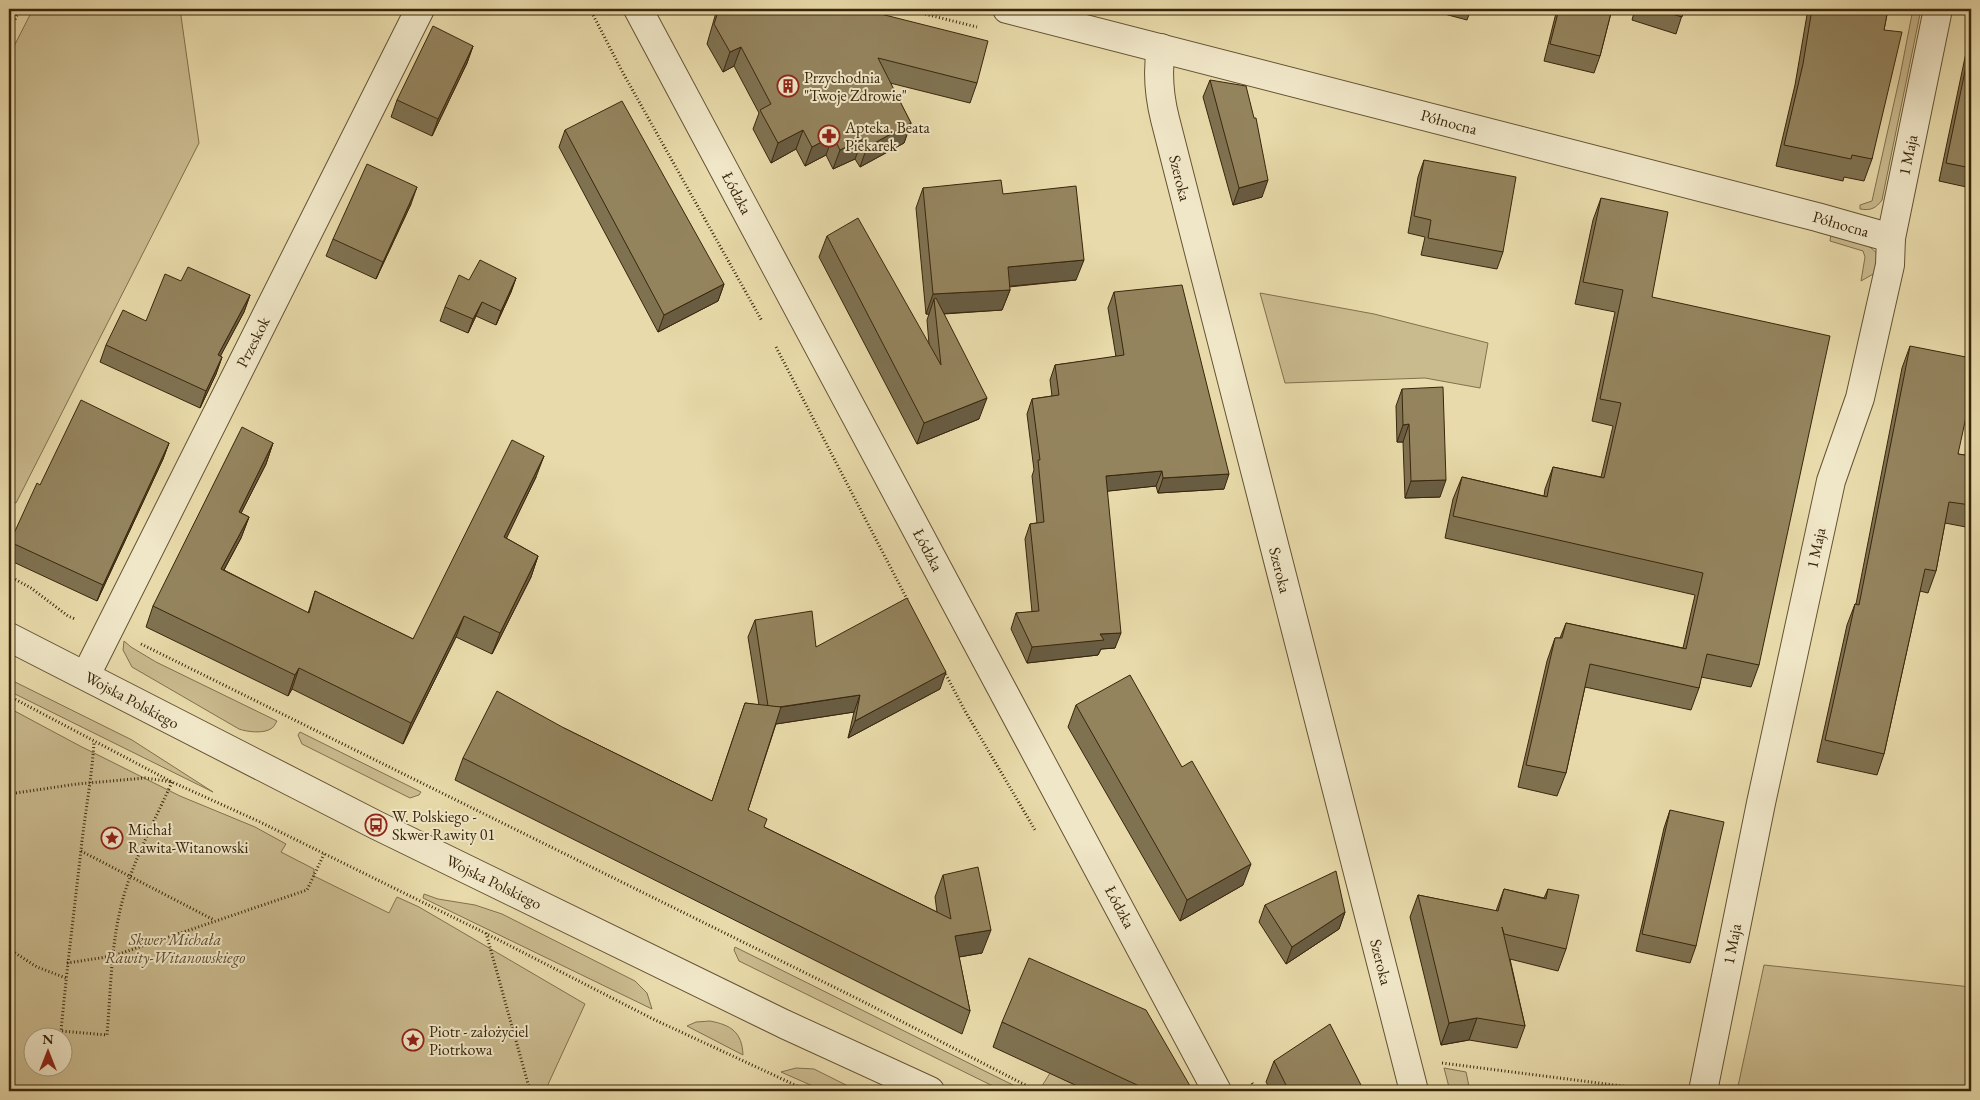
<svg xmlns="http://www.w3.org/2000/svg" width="1980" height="1100" viewBox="0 0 1980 1100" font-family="'EB Garamond',serif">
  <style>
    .green { fill: #cabb8f; stroke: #82704d; fill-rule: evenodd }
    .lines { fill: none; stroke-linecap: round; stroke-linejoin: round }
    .minor-casing { stroke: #655333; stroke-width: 30 }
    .path { stroke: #39260b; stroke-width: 3; stroke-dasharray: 1 2.5; stroke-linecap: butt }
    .minor { stroke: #f0e7c8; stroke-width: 28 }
    .wall { fill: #7f7251; stroke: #39260b }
    .shaded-wall { fill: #685c42; stroke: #39260b }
    .building { fill: #94845e; stroke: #39260b }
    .labels { text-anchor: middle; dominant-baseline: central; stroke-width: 4; stroke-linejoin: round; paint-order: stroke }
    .poi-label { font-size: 16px; fill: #39260b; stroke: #f0e7c8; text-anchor: start }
    .street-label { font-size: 16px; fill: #39260b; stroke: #f0e7c8 }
    .park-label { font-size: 16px; font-style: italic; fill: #5d4b2c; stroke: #f0e7c8 }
  </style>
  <rect width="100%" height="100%" fill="#e8daaa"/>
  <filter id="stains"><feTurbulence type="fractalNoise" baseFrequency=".004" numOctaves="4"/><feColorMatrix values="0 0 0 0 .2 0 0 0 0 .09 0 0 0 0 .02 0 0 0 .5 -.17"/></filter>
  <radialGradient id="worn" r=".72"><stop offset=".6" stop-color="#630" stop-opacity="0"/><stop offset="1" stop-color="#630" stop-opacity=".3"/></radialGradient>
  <g class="green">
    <polygon points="33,9 180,9 199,143 16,503 9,500 9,56"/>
    <path d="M 1913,9 L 1920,14 L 1882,200 C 1876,208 1871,211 1860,209 L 1860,205 L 1872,201 L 1900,76 Z"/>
    <path d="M 1831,234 C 1844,238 1879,243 1879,261 C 1878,264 1876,269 1875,273 L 1861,281 L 1865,257 L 1863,251 L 1830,241 Z"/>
    <polygon points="1260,293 1374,314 1488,343 1480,388 1425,378 1285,383"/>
    <path d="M 124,641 L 131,647 L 156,662 L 277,721 C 275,724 274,727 272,728 C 265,734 247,732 239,729 L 132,667 L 123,650 Z"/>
    <polygon points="9,679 132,740 213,792 9,691"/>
    <path d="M 9,708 L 80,746 L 180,796 L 255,827 L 286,844 L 281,852 L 314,869 L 314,876 L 389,913 L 397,897 L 419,907 L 585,1004 L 545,1091 L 9,1091 ZM 32,1038 L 62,1038 L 62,1068 L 32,1068 Z"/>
    <polygon points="300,732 421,792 419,795 410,798 302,744 298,735"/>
    <polygon points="424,894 438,899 475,905 502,914 635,981 647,993 652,1009 423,898"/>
    <polygon points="735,947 1025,1091 1003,1091 739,961 734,950"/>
    <polygon points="1764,965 1971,987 1971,1091 1737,1091"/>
    <path d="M 710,1021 C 731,1025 742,1032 743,1055 L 687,1026 L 696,1022 Z"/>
    <polygon points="796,1068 814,1069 858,1091 824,1091 781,1072"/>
    <polygon points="1444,1068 1466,1072 1470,1091 1450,1091"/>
    <polygon points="1050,1073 1088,1091 1053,1091 1042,1086"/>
  </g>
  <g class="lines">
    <g class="minor-casing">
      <g id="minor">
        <polyline points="638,9 1217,1091"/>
        <polyline points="1007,9 1817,217 1891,238"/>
        <path d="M 1161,48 C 1157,73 1159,95 1165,119 L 1414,1091"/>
        <polyline points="9,637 376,825 784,1024 930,1091"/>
        <polyline points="86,675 420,9"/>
        <polyline points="1703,1091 1761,803 1831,481 1860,398 1890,265 1891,238 1938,9"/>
      </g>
    </g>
    <g class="path">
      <polyline points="590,9 623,73 762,321"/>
      <polyline points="905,9 977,27"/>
      <polyline points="9,32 20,9"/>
      <polyline points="776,347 908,601"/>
      <polyline points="9,576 31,588 68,616 75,619"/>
      <polyline points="141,644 858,999 1037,1091"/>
      <polyline points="944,671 965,711 1035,830"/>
      <polyline points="9,696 172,782 258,821 485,933 653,1019 808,1091"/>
      <path d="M 9,794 L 77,784 L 145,778 L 172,782 C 155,820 136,855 124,895 C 111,939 111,988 107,1035 L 61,1031 C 67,967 75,904 82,841 C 86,808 92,775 94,742"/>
      <polyline points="81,851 214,920"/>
      <polyline points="486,933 530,1091"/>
      <polyline points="9,949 37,967 66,978"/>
      <polyline points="67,963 113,956 307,890 324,854"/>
      <polyline points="1442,1063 1661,1091"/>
      <polyline points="1252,1083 1257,1091"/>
    </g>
    <use href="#minor" class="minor"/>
  </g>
  <g class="wall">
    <polygon points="717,9 865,9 865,10 977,83 970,103 890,83 911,123 904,143 860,167 855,159 833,169 826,155 805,166 796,149 771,163 753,129 759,113 734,66 723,72 707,44"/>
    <polygon points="1434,9 1471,9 1467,20 1433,11"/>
    <polygon points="1557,9 1612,9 1600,56 1594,73 1544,61"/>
    <polygon points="1635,9 1684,9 1676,34 1632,20"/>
    <polygon points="1808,9 1888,9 1884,30 1872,159 1864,181 1844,177 1843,181 1776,166 1795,85"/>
    <polygon points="1971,29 1971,188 1939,181"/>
    <polygon points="473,46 467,63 432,136 391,117 397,100"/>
    <polygon points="1210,80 1262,197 1233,205 1203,97"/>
    <polygon points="565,130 724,284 718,301 658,332 559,147"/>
    <polygon points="1424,160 1503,252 1497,269 1421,255 1425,237 1408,233 1418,177"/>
    <polygon points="923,188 1003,194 1076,280 1009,287 1010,290 1002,310 944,314 979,419 917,444 819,257 827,236 929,344 927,320 929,314 926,314 916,208"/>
    <polygon points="1601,198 1652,297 1759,665 1751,687 1701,677 1699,688 1691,710 1585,687 1566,773 1557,796 1518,787 1547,661 1555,638 1560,638 1566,623 1683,648 1695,595 1445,538 1453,499 1462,477 1544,496 1545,489 1553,467 1601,477 1613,426 1592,421 1615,312 1575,304 1593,220"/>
    <polygon points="411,204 376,279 326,256 333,239"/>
    <polygon points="1971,224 1971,238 1969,237"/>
    <polygon points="516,278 511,292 496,325 476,316 468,333 440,321 445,307 469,280"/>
    <polygon points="181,281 250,295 244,312 220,356 222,357 216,374 200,408 100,362 106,345 146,321"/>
    <polygon points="1114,292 1224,489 1158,493 1156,486 1107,491 1115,648 1101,649 1098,655 1027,663 1011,629 1016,613 1032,612 1025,539 1030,524 1037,523 1032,476 1034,470 1027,414 1032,399 1052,396 1050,380 1055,365 1116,357 1108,308"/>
    <polygon points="1910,346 1958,454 1971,456 1971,528 1945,523 1936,571 1928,593 1920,591 1884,754 1877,775 1817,762 1847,625 1855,604 1856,604 1902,368"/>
    <polygon points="1402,389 1440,497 1405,498 1403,442 1397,442 1396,406"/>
    <polygon points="169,443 163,459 97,601 9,560 9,545 10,542 40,485"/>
    <polygon points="273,443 266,464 241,513 249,517 241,538 224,570 308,613 315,591 413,639 536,477 506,538 538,556 531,577 492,654 456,637 403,744 292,689 288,696 146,627 153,606"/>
    <polygon points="755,620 816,647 940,689 848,738 854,712 776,724 748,810 764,827 937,912 935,897 943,875 982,953 959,957 970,1011 962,1034 455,780 463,758 564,728 712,801 745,703 759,705 748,637"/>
    <polygon points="1076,705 1182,767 1243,885 1180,921 1068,727"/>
    <polygon points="1670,810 1696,946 1690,963 1636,951 1664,828"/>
    <polygon points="1504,889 1544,898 1548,889 1566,949 1558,971 1510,959 1525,1026 1517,1048 1469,1040 1441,1045 1410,917 1418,895 1496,911"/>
    <polygon points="1265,905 1345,912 1339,929 1286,964 1259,922"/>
    <polygon points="1002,1022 1193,1091 1088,1091 993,1047"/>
    <polygon points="1274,1061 1364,1091 1271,1091 1266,1082"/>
  </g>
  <g class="shaded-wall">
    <polygon points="473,46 467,63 432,136 438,119"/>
    <polygon points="741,47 734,66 723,72 730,52"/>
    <polygon points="911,123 904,143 860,167 867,147"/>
    <polygon points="803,130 796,149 771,163 778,143"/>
    <polygon points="833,136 826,155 805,166 812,147"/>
    <polygon points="863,139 855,159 833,169 840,150"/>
    <polygon points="1268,180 1262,197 1233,205 1239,188"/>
    <polygon points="417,187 411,204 376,279 383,262"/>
    <polygon points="1084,260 1076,280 1001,287 1008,267"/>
    <polygon points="516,278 511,292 496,325 501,311"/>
    <polygon points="724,284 718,301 658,332 664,315"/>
    <polygon points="1010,290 1002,310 936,314 934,299 929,314 926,314 933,294"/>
    <polygon points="250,295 244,312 212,372 218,355"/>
    <polygon points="482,302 476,316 468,333 473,319"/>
    <polygon points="222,357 216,374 200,408 206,391"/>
    <polygon points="987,398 979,419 917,444 924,423"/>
    <polygon points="1409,424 1403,442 1397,442 1403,425"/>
    <polygon points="169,443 163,459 97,601 103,585"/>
    <polygon points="273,443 266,464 231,533 239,512"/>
    <polygon points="544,456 536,477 497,558 504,537"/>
    <polygon points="1162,471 1156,486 1100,492 1106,476"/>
    <polygon points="1229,474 1224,489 1158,493 1163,478"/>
    <polygon points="1446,480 1440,497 1405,498 1411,481"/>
    <polygon points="249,517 241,538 213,590 221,569"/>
    <polygon points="538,556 531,577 492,654 500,633"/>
    <polygon points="464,616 456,637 403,744 411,723"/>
    <polygon points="1121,633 1115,648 1101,649 1098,655 1027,663 1032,647 1100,634"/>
    <polygon points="299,668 292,689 288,696 295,675"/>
    <polygon points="946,672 940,689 848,738 855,721"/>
    <polygon points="860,695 854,712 763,726 769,709"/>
    <polygon points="1251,864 1243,885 1180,921 1187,900"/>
    <polygon points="1345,912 1339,929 1286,964 1292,947"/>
    <polygon points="991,930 982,953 947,959 955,936"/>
    <polygon points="1477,1018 1469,1040 1441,1045 1449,1023"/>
  </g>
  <g class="building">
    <polygon points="719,9 865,9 865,10 988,41 977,83 878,58 911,123 867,147 863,139 840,150 833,136 812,147 803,130 778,143 760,110 771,104 741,47 730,52 714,24"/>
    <polygon points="1559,9 1612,9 1600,56 1550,44"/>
    <polygon points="1656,9 1684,9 1682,17"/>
    <polygon points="1812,9 1888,9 1884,30 1902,32 1872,159 1852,155 1851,159 1784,145 1803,64"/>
    <polygon points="433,26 473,46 438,119 397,100"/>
    <polygon points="1971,42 1971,168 1946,163"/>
    <polygon points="1210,80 1246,86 1254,118 1256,118 1268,180 1239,188"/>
    <polygon points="622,101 724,284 664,315 565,130"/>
    <polygon points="1424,160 1516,177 1503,252 1428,238 1431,220 1414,216"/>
    <polygon points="367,164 417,187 383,262 333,239"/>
    <polygon points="1001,180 1003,194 1076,186 1084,260 1008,267 1010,290 933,294 923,188"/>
    <polygon points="1601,198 1668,212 1652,297 1830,336 1759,665 1707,654 1699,688 1590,664 1566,773 1526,765 1555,638 1562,638 1566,623 1686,649 1703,573 1453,516 1462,477 1547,497 1553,467 1604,478 1621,403 1600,399 1623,290 1583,282"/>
    <polygon points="858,218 941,365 934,299 936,298 987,398 924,423 827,236"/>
    <polygon points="480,260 516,278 501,311 482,302 473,319 445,307 459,275 469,280"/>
    <polygon points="188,267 250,295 218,355 222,357 206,391 106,345 123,310 146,321 165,274 181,281"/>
    <polygon points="1182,285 1229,474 1163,478 1162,471 1106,476 1121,633 1100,634 1104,640 1032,647 1016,613 1039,611 1030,524 1044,522 1038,460 1040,460 1032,399 1059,395 1055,365 1124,355 1114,292"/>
    <polygon points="1910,346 1971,358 1971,394 1958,454 1971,456 1971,505 1949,502 1936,571 1925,569 1884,754 1825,740 1855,604 1859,605"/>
    <polygon points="1443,387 1446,480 1411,481 1409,424 1403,425 1402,389"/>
    <polygon points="81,400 169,443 103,585 10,542 37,483 40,485"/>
    <polygon points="242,427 273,443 239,512 249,517 221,569 309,613 315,591 413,639 512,440 544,456 504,537 538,556 500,633 464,616 411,723 299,668 295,675 153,606"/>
    <polygon points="907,598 946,672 855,721 860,695 779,707 768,706 755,620 812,611 816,647"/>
    <polygon points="1130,675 1182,767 1192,761 1251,864 1187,900 1076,705"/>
    <polygon points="497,691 564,728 712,801 745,703 781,707 748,810 767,819 764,827 951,919 943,875 978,867 991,930 955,936 970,1011 463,758"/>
    <polygon points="1670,810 1724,822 1696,946 1642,934"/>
    <polygon points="1336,871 1345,912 1292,947 1265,905"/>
    <polygon points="1504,889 1546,899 1548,889 1579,895 1566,949 1504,934 1502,927 1525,1026 1477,1018 1449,1023 1418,895 1498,911"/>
    <polygon points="1029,958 1146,1010 1193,1091 1150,1091 1002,1022"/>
    <polygon points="1330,1024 1364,1091 1289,1091 1274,1061"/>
  </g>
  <defs>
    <g id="building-ring" transform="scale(1.125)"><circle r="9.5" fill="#f0e7c8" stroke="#8f2418" stroke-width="1.5"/><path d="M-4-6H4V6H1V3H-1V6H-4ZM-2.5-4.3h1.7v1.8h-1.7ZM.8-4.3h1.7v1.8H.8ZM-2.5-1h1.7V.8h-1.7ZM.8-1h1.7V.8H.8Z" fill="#8f2418"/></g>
    <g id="pharmacy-ring" transform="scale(1.125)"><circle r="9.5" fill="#f0e7c8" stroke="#8f2418" stroke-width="1.5"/><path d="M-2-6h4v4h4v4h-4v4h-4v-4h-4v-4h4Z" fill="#8f2418"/></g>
    <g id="bus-ring" transform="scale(1.125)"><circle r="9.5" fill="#f0e7c8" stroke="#8f2418" stroke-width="1.5"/><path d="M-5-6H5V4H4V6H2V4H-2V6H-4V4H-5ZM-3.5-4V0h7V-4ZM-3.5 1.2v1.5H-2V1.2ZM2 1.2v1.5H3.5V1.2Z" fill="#8f2418"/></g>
    <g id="sight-ring" transform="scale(1.125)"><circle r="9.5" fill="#f0e7c8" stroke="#8f2418" stroke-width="1.5"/><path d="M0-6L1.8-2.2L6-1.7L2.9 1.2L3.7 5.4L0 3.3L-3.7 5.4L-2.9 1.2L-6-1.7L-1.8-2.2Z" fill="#8f2418"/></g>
  </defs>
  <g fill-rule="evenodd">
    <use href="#building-ring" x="788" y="86"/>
    <use href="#pharmacy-ring" x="829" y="136"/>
    <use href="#bus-ring" x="376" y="825"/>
    <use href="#sight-ring" x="112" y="838"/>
    <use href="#sight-ring" x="413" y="1040"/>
  </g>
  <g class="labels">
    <g class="poi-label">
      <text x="804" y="77">Przychodnia<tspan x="804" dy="18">"Twoje Zdrowie"</tspan></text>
      <text x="845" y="127">Apteka. Beata<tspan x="845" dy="18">Piekarek</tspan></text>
      <text x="392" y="816">W. Polskiego -<tspan x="392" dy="18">Skwer Rawity 01</tspan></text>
      <text x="128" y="829">Michał<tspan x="128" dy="18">Rawita-Witanowski</tspan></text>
      <text x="429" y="1031">Piotr - założyciel<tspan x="429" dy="18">Piotrkowa</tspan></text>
    </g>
    <g class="street-label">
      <text transform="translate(1449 122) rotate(15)">Północna</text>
      <text transform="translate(1908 155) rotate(-78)">1 Maja</text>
      <text transform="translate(1180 178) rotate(76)">Szeroka</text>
      <text transform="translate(737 193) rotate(62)">Łódzka</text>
      <text transform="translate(1841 224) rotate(16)">Północna</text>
      <text transform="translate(253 342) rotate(-63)">Przeskok</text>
      <text transform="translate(1816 548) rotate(-78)">1 Maja</text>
      <text transform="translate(928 550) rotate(62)">Łódzka</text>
      <text transform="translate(1280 570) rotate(76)">Szeroka</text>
      <text transform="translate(132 700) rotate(28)">Wojska Polskiego</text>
      <text transform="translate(494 882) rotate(26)">Wojska Polskiego</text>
      <text transform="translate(1120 907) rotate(62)">Łódzka</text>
      <text transform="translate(1732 944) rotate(-79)">1 Maja</text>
      <text transform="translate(1381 962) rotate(76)">Szeroka</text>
    </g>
    <g class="park-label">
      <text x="175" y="939">Skwer Michała<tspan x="175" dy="18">Rawity-Witanowskiego</tspan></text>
    </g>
  </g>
  <rect width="1980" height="1100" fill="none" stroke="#e8daaa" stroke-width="30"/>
  <rect x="10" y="10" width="1960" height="1080" fill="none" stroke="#39260b" stroke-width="2.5"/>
  <rect x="15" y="15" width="1950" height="1070" fill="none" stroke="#39260b"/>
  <g transform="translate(48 1052)"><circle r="24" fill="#f0e7c8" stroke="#a79a7c"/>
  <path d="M0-4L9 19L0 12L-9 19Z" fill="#8f2418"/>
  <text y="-8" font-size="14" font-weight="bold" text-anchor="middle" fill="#39260b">N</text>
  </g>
  <rect width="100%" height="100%" filter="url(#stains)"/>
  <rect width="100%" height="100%" fill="url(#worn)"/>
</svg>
